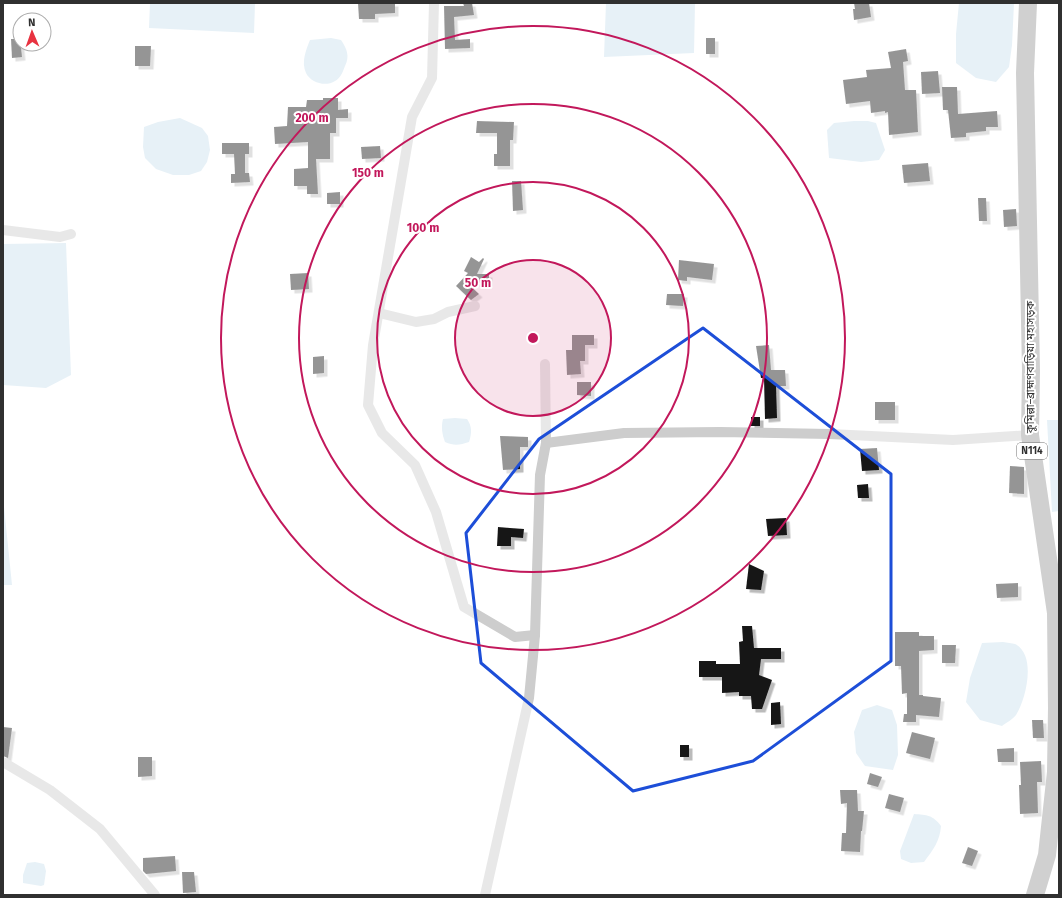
<svg xmlns="http://www.w3.org/2000/svg" width="1062" height="898" viewBox="0 0 1062 898" font-family="'Fira Sans','Noto Sans Bengali',sans-serif">
  <style>
    .water { fill: #cae0ed }
    .building { fill: #171717; filter: url(#shadow) }
    .lines { fill: none; stroke-linecap: round; stroke-linejoin: round }
    .street { stroke: #cdcdcd; stroke-width: 10 }
    .highway { stroke: #979797; stroke-width: 18 }
    .marked { fill: none; stroke: #1d4ed8; stroke-width: 3; stroke-linejoin: round }
    .ring { fill: none; stroke: #c2185b; stroke-width: 2 }
    .labels { text-anchor: middle; dominant-baseline: central; stroke-width: 4; stroke-linejoin: round; paint-order: stroke }
    .shield { fill: #fff; stroke: #6e6e6e; stroke-width: 1 }
    .shield-label { font-size: 10px; font-weight: bold; fill: #303030 }
    .street-label { font-size: 11px; fill: #303030; stroke: #fff }
    .centre { fill: #c2185b; stroke: #fff; stroke-width: 2 }
    .ring-label { font-size: 12px; text-anchor: middle; font-weight: bold; fill: #c2185b; stroke: #fff; stroke-width: 4; stroke-linejoin: round; paint-order: stroke }
  </style>
  <defs>
    <filter id="shadow"><feDropShadow dx="3.5" dy="3.5" stdDeviation="0" flood-color="#0004"/></filter>
  </defs>
  <rect width="100%" height="100%" fill="#fff"/>
  <g class="water">
    <polygon points="150,3 255,3 254,33 149,28"/>
    <polygon points="606,3 695,3 694,53 604,57"/>
    <polygon points="959,3 1014,3 1012,45 1009,67 996,82 976,78 956,63 956,34"/>
    <path d="M 331,38 L 341,40 C 347,49 350,56 345,66 C 343,71 341,78 335,81 C 326,87 311,83 306,73 C 301,62 306,50 310,40 Z"/>
    <polygon points="180,118 202,128 208,136 210,150 207,162 201,171 189,175 173,175 156,169 145,158 143,147 144,127 158,122"/>
    <polygon points="854,121 868,121 876,123 885,150 879,160 861,162 829,158 827,130 834,123"/>
    <polygon points="66,243 71,375 46,388 3,385 3,244"/>
    <path d="M 455,418 L 467,419 C 472,426 472,433 469,442 C 460,445 454,446 445,442 C 442,434 441,427 443,419 Z"/>
    <polygon points="1047,420 1059,420 1059,511 1052,512"/>
    <polygon points="3,497 12,585 3,585"/>
    <path d="M 1003,642 C 1007,643 1012,643 1015,644 C 1037,655 1026,699 1016,715 C 1013,719 1006,723 1002,726 L 980,720 L 966,702 L 970,678 L 982,643 Z"/>
    <polygon points="877,705 892,710 897,725 898,755 893,770 865,766 856,753 855,740 854,732 862,710"/>
    <path d="M 914,814 C 927,815 933,815 941,826 C 940,841 933,850 924,862 L 911,863 L 901,859 L 900,851 Z"/>
    <polygon points="35,862 44,864 46,871 44,885 41,886 23,883 23,875 27,863"/>
  </g>
  <g class="building">
    <polygon points="358,3 395,3 395,13 375,14 375,19 359,19"/>
    <polygon points="463,3 472,3 474,15 454,17 455,40 470,39 470,48 445,49 444,6 464,6"/>
    <polygon points="854,3 869,3 871,17 854,20 853,9 855,9"/>
    <rect x="706" y="38" width="9" height="16"/>
    <polygon points="11,39 20,39 22,57 12,58"/>
    <polygon points="135,46 151,46 150,66 135,66"/>
    <polygon points="906,49 908,61 903,62 905,90 916,90 918,132 889,135 888,112 885,113 885,111 871,113 870,101 846,104 843,80 867,77 866,70 891,68 888,52"/>
    <polygon points="938,71 940,93 922,94 921,72"/>
    <polygon points="942,87 957,87 958,114 997,111 998,127 986,127 986,131 966,133 966,137 951,138 948,110 943,110"/>
    <polygon points="323,98 338,98 338,110 348,109 348,118 336,118 336,133 330,133 330,159 316,159 318,194 307,194 307,186 294,186 294,169 308,168 308,142 275,144 274,127 287,126 288,107 306,107 307,100 323,100"/>
    <polygon points="477,121 514,122 513,140 510,140 510,166 494,166 494,154 497,154 497,133 476,133"/>
    <polygon points="222,143 249,143 249,154 245,154 245,173 249,173 250,182 231,183 231,174 235,174 234,154 222,154"/>
    <polygon points="380,146 381,158 362,159 361,147"/>
    <polygon points="928,163 930,181 904,183 902,165"/>
    <polygon points="512,181 521,181 523,210 513,211"/>
    <polygon points="340,192 340,204 327,204 327,193"/>
    <polygon points="978,198 986,198 987,221 979,221"/>
    <polygon points="1016,209 1017,226 1004,227 1003,210"/>
    <polygon points="471,257 479,262 483,258 484,259 477,274 489,274 489,283 467,283 479,294 471,300 456,286 468,273 464,271"/>
    <polygon points="679,260 714,264 712,280 687,277 687,281 678,280"/>
    <polygon points="308,273 309,289 291,290 290,274"/>
    <polygon points="667,294 684,294 683,306 666,305"/>
    <polygon points="572,335 594,335 594,345 585,345 585,361 580,361 581,374 567,375 566,350 572,350"/>
    <polygon points="769,345 771,370 785,370 786,386 776,386 777,418 765,419 764,378 761,378 756,346"/>
    <polygon points="324,356 324,373 313,374 313,357"/>
    <polygon points="577,382 591,382 591,396 577,395"/>
    <rect x="875" y="402" width="20" height="18"/>
    <rect x="751" y="417" width="9" height="9"/>
    <polygon points="500,436 528,437 528,447 520,447 520,469 503,470"/>
    <polygon points="877,448 879,470 862,471 860,449"/>
    <polygon points="1010,466 1024,467 1024,494 1009,493"/>
    <polygon points="868,484 869,498 858,498 857,485"/>
    <polygon points="786,518 787,535 768,536 766,519"/>
    <polygon points="498,527 524,529 523,538 511,537 511,546 497,546"/>
    <polygon points="749,564 764,571 761,590 746,589"/>
    <polygon points="1018,583 1018,597 997,598 996,584"/>
    <polygon points="742,626 752,626 754,648 781,648 781,659 761,659 759,675 772,680 762,709 752,709 751,696 739,696 739,692 722,693 722,677 699,677 699,661 716,661 716,664 740,664 739,642 743,641"/>
    <polygon points="895,632 919,632 919,636 934,636 934,650 919,651 919,695 923,695 923,696 941,698 939,717 916,715 916,722 903,722 904,714 907,714 907,693 902,694 901,666 895,666"/>
    <polygon points="942,645 956,645 955,663 942,663"/>
    <polygon points="780,702 781,724 771,725 771,703"/>
    <polygon points="1032,720 1043,720 1044,738 1033,738"/>
    <polygon points="3,727 12,728 8,758 3,756"/>
    <polygon points="912,732 935,738 930,759 906,753"/>
    <rect x="680" y="745" width="9" height="12"/>
    <polygon points="1014,748 1014,762 998,762 997,749"/>
    <polygon points="138,757 152,757 152,776 138,777"/>
    <polygon points="1041,761 1042,782 1037,782 1038,813 1020,814 1019,785 1021,785 1020,762"/>
    <polygon points="870,773 882,777 878,787 867,784"/>
    <polygon points="840,790 857,790 858,811 864,811 862,831 861,831 860,852 841,851 842,833 846,833 847,803 841,804"/>
    <polygon points="889,794 904,798 900,812 885,808"/>
    <polygon points="968,847 978,851 972,866 962,863"/>
    <polygon points="175,856 176,871 146,874 143,871 143,858"/>
    <polygon points="182,872 194,872 196,892 183,893"/>
  </g>
  <g class="lines">
    <g class="street">
      <polyline points="434,3 432,78 412,117 373,345 368,405 382,433 415,465 436,512 464,607 515,637 535,635"/>
      <polyline points="3,230 60,237 71,234"/>
      <polyline points="379,313 416,322 434,319 448,312 475,306"/>
      <polyline points="546,443 624,433 720,432 830,434 953,440 1030,435"/>
      <polyline points="3,762 50,790 100,829 155,895"/>
      <polyline points="485,895 529,698 535,635 540,475 546,443 545,364"/>
    </g>
    <polyline class="highway" points="1028,3 1025,73 1031,370 1030,435 1056,613 1057,708 1056,772 1047,855 1035,895"/>
  </g>
  <path d="M0 0H1062V898H0ZM 703,328 L 891,474 L 891,661 L 753,761 L 633,791 L 481,663 L 466,533 L 539,439 Z" fill="#fff" fill-opacity=".55" fill-rule="evenodd"/>
  <path class="marked" d="M 703,328 L 891,474 L 891,661 L 753,761 L 633,791 L 481,663 L 466,533 L 539,439 Z"/>
  <circle cx="533" cy="338" r="78" fill="#c2185b" fill-opacity=".12"/>
  <g class="ring">
    <circle cx="533" cy="338" r="78"/>
    <circle cx="533" cy="338" r="156"/>
    <circle cx="533" cy="338" r="234"/>
    <circle cx="533" cy="338" r="312"/>
  </g>
  <g class="labels">
    <rect class="shield" x="1017" y="443" width="30" height="16" rx="3"/>
    <g class="shield-label">
      <text x="1032" y="451">N114</text>
    </g>
    <g class="street-label">
      <text transform="translate(1030 367) rotate(-90)">কুমিল্লা–ব্রাহ্মণবাড়িয়া মহাসড়ক</text>
    </g>
  </g>
  <circle cx="533" cy="338" r="6" class="centre"/>
  <g class="ring-label">
    <text x="312" y="122">200 m</text>
    <text x="368" y="177">150 m</text>
    <text x="423" y="232">100 m</text>
    <text x="478" y="287">50 m</text>
  </g>
  <rect width="1062" height="898" fill="none" stroke="#303030" stroke-width="8"/>
  <g transform="translate(32 32) rotate(358)"><circle r="19" fill="#ffffff" stroke="#acacac"/>
  <path d="M0-3L7 15L0 10L-7 15Z" fill="#e83240"/>
  <text y="-6" font-size="11" font-weight="bold" text-anchor="middle" fill="#303030">N</text>
  </g>
</svg>
